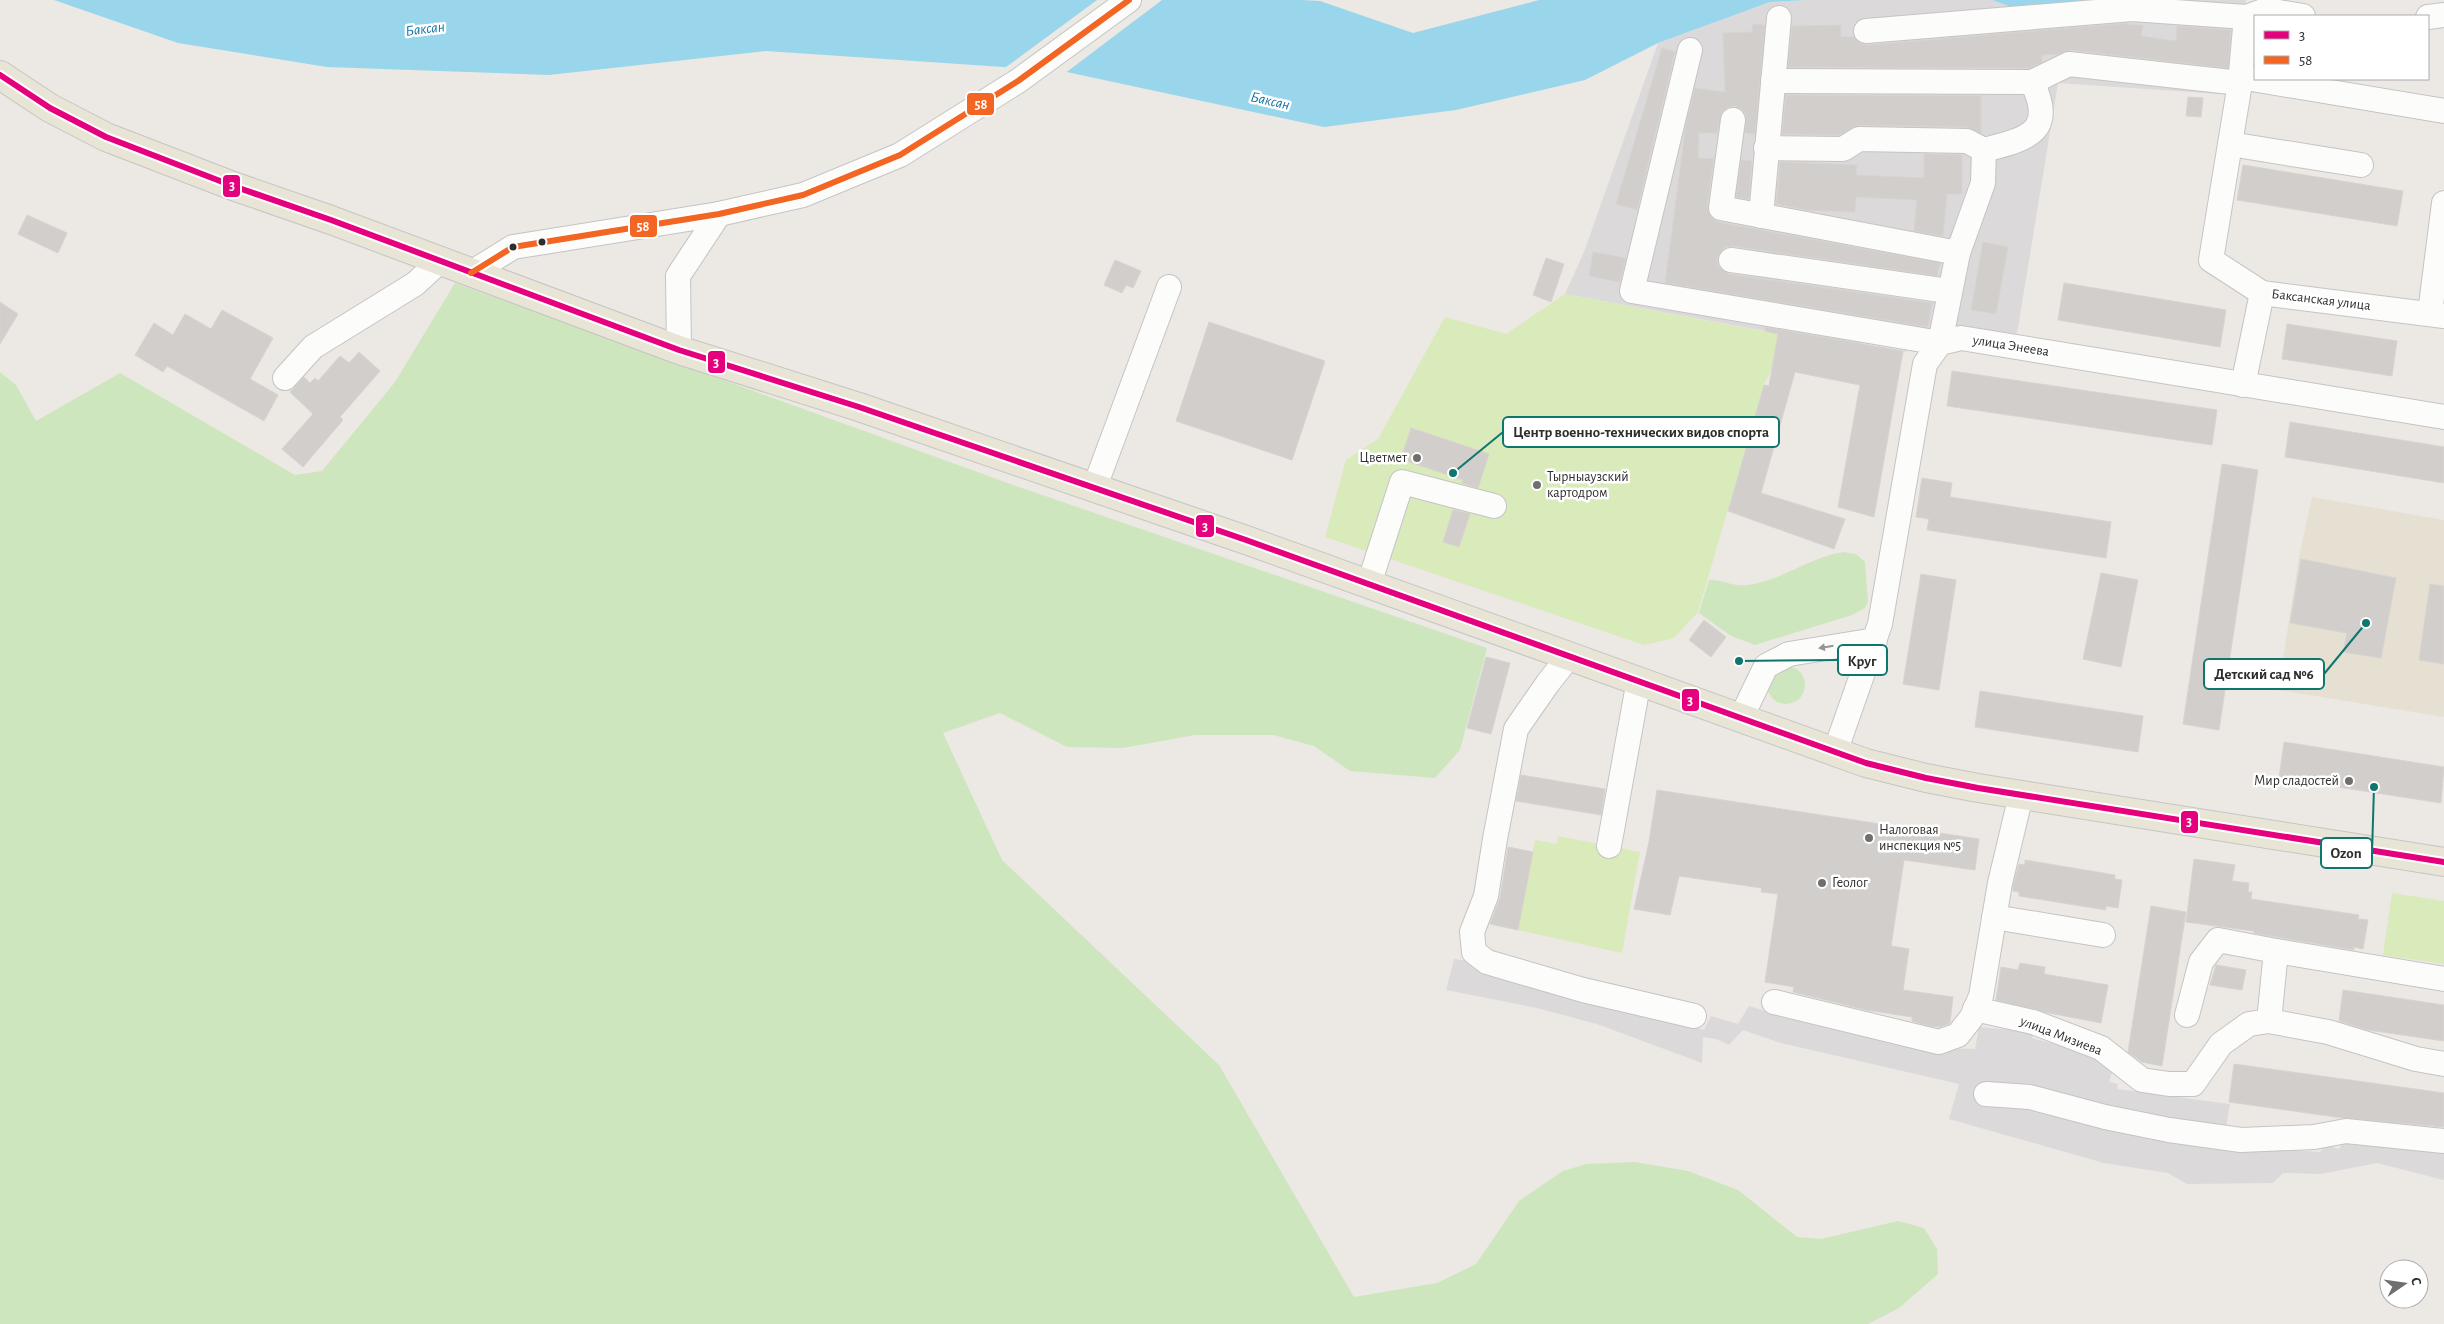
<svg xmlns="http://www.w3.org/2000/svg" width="2444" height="1324" viewBox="0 0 2444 1324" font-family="'Alegreya Sans',sans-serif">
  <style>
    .industrial { fill: #dcd9db }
    .education { fill: #e6e0d3 }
    .green { fill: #cee6be }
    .pitch { fill: #d9eabb }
    .water { fill: #99d6ec }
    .pier { fill: #ece8e4 }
    .building { fill: #d1cecb; stroke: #d7d4d0 }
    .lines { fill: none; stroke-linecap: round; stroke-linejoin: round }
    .minor-casing { stroke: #c5c4c5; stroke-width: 26 }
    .major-casing { stroke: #c6c5c4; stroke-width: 30 }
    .minor { stroke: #fcfcfb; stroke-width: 24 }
    .major { stroke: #e8e4d6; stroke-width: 28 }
    .bus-1-casing { stroke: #fff; stroke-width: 10 }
    .bus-2-casing { stroke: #fff; stroke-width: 10 }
    .bus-1 { stroke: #e5007d; stroke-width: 6 }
    .bus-2 { stroke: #f26522; stroke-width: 6 }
    .oneway { fill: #959594 }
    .bus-dot { fill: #2e2e2e; stroke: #fff; stroke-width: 2 }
    .poi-dot { fill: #706f6e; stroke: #fff; stroke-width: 2 }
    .labels { text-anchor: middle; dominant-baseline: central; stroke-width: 5; stroke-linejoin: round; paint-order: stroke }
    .street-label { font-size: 14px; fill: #2e2e2e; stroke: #fff }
    .poi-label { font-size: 14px; fill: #2e2e2e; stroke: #fff; text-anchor: start }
    .water-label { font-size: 15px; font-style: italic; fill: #0d6fa3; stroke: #fff }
    .leader { fill: none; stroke: #0f766e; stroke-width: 2 }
    .callout-dot { fill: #0f766e; stroke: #fff; stroke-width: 2 }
    .callout { fill: #fff; stroke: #0f766e; stroke-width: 2 }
    .callout-label { font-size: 15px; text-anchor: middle; font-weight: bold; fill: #2e2e2e }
    .line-badge { stroke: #fff; stroke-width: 2 }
    .badge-label { font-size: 14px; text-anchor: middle; font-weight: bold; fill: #fff }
  </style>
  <rect width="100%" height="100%" fill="#ece8e4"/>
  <g class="industrial">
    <polygon points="1808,0 1992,0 2018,9 2143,0 2246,0 2234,95 2058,83 2017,334 1933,324 1903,354 1905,343 1862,336 1860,347 1816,339 1818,328 1767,319 1765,331 1565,294 1584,252 1658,43 1770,2"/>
    <polygon points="1454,959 1471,961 1472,968 1546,984 1704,1030 1711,1016 1738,1024 1749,1006 1790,1019 1792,1015 1944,1048 1975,1049 1979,1027 2034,1032 2032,1038 2068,1048 2114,1065 2109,1082 2118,1084 2117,1089 2230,1104 2223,1145 2320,1152 2325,1145 2339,1149 2345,1136 2444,1144 2444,1180 2377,1163 2321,1174 2283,1173 2273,1183 2187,1184 2168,1173 2104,1163 1949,1119 1959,1084 1781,1043 1743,1030 1729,1045 1716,1039 1703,1037 1702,1063 1597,1024 1537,1008 1446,990"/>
  </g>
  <polygon class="education" points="2312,497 2444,520 2444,717 2278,690 2299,557"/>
  <g class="green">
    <polygon points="455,283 1016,486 1487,648 1460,750 1435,778 1350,771 1314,746 1273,735 1195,735 1123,748 1067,747 1000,713 943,733 1002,860 1219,1065 1354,1297 1437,1283 1476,1264 1519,1201 1563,1171 1586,1164 1635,1162 1688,1171 1738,1190 1797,1237 1821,1239 1898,1221 1924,1228 1937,1249 1938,1274 1899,1308 1868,1324 0,1324 0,372 16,385 36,421 120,373 295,475 322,471 395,382"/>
    <path d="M 1843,552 L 1856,554 L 1865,562 L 1868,602 L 1865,608 L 1852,615 L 1755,645 L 1731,636 L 1699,613 L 1709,580 C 1722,579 1733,587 1747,585 C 1781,581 1810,557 1843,552 Z"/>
    <circle cx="1786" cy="685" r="19"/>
  </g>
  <g class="pitch">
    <polygon points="1565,294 1778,334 1772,368 1764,385 1698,612 1674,638 1644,645 1325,537 1346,460 1378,439 1445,317 1506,334"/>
    <polygon points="1558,836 1640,852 1622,953 1518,930 1535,840 1557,844"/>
    <polygon points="2392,893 2444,901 2444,964 2383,955"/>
  </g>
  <g class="water">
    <polygon points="54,0 1301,0 1320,1 1413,33 1539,0 1808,0 1770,2 1658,43 1585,80 1456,110 1324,127 1062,71 766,51 549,75 327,67 178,43"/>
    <polygon points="1992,0 2143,0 2017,9"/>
  </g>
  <polygon class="pier" points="1097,0 1162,0 1064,74 1002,70"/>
  <g class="building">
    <polygon points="2129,23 2129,25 2143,25 2141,36 2176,41 2177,26 2231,30 2228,68 2071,50 2058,54 2042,55 2042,62 2029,68 1788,67 1792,26 1841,25 1841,37 1854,37 1860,43 1867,45"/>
    <polygon points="1753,24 1765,25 1755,134 1745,133 1746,115 1742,109 1734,106 1727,108 1722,112 1717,133 1699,133 1698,158 1714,159 1707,206 1712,218 1718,222 1940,263 1937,276 1732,246 1725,247 1720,252 1717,259 1718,266 1729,274 1932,303 1928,327 1665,283 1686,124 1695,88 1725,92 1723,33 1752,32"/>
    <polygon points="1662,48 1675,52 1637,210 1616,204"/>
    <polygon points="1786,95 1981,96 1981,133 1967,127 1859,125 1840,135 1782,134"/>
    <polygon points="2188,97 2203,98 2201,117 2186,116"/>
    <polygon points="1924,154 1962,155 1962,194 1947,194 1943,236 1914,231 1917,200 1856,197 1855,212 1806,210 1776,204 1780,162 1857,165 1856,175 1924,178"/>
    <polygon points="1741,160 1752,161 1749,199 1736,197"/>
    <polygon points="2243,165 2403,191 2397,226 2237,200"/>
    <polygon points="27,215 67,233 58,253 18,234"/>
    <polygon points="1983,242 2008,247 1996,314 1971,310"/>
    <polygon points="1593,252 1626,258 1620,282 1589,276"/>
    <polygon points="1546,258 1564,264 1551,302 1533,295"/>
    <polygon points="1115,260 1141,271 1133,288 1126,285 1122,293 1104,285"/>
    <polygon points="2064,283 2226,310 2220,347 2058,320"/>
    <polygon points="0,302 18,314 0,344"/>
    <polygon points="222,310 273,338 250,379 278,395 264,421 167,366 163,372 135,355 154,323 173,335 185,314 211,329"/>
    <polygon points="1209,322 1325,361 1292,460 1176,421"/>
    <polygon points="2287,324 2397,341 2392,376 2282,359"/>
    <polygon points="1765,327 1903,351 1874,517 1838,507 1860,385 1795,372 1761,493 1845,519 1834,549 1728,511 1764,385 1769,386 1778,334 1765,331"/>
    <polygon points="359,352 380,371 340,417 343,420 303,467 282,449 313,414 290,392 304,377 310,383 315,378 318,381 340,356 349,363"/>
    <polygon points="1952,371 2217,410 2212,445 1947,406"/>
    <polygon points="2290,422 2444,447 2444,483 2285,457"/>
    <polygon points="1411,428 1489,454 1478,488 1462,483 1463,480 1401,459"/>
    <polygon points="2222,464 2258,470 2219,730 2183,724"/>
    <polygon points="1922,478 1952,483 1950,497 2111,522 2106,558 1927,530 1929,519 1916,517"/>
    <polygon points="1453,510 1470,514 1459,547 1443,542"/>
    <polygon points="2301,559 2396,578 2381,658 2343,652 2347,633 2290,623"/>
    <polygon points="2101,573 2138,580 2121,667 2083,659"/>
    <polygon points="1921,574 1956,580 1939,690 1903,684"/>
    <polygon points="2430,584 2444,586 2444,664 2419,660"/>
    <polygon points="1704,620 1726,637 1711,657 1689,640"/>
    <polygon points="1486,657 1510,663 1491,734 1467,728"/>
    <polygon points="1980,691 2143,716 2138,752 1975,727"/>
    <polygon points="2284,742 2444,767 2441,803 2279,778"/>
    <polygon points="1521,775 1605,789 1601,815 1516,801"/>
    <polygon points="1657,790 1979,839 1975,870 1904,860 1891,946 1909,949 1903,990 1953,997 1950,1023 1940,1027 1930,1026 1912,1021 1912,1017 1866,1010 1793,992 1794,987 1765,982 1778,894 1761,892 1762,888 1679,876 1670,915 1634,909 1649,842"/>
    <polygon points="1508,847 1533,852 1518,930 1490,924 1500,898"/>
    <polygon points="2194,859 2235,865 2232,881 2249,883 2248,892 2252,892 2251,899 2359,915 2358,919 2368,920 2363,949 2354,947 2354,950 2264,935 2254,933 2254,931 2186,922"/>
    <polygon points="2025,860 2115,875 2115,879 2122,880 2118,908 2106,906 2106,910 2019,896 2019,892 2013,891 2013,886 2019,864 2025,865"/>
    <polygon points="2151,906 2186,912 2162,1066 2142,1062 2128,1052"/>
    <polygon points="2020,963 2045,967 2044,974 2108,985 2101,1023 2049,1013 1996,1000 2001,967 2018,970"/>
    <polygon points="2216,965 2246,970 2242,990 2210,985"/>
    <polygon points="2343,990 2444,1005 2444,1041 2368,1030 2339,1021"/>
    <polygon points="2234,1064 2444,1093 2444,1127 2343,1118 2229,1102"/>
  </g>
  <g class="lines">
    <g class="minor-casing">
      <g id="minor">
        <polyline points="2246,17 2266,10 2303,16"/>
        <polyline points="2428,17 2444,15"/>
        <polyline points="1866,31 2132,9 2246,17 2240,83"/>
        <path d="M 1690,50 L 1632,291 L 1940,343 L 1958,253 L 1983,183 L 1984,150 C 2026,139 2057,133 2032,82"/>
        <polyline points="2240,77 2444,111"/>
        <polyline points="1773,81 2032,82 2069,64 2240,83 2211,260 2262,293"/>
        <polyline points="1733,120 1721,208 1958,253"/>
        <polyline points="2230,144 2361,165"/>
        <polyline points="1766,148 1843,149 1859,139 1967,141 1984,150"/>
        <polyline points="1761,216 1779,18"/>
        <polyline points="1731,260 1948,291"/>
        <polyline points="471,273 513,247 719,214 803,195 900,155 1018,81 1129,0"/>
        <polyline points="2430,313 2444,203"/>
        <polyline points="679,350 678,276 719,214"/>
        <polyline points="285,378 313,347 415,284 440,261"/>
        <polyline points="2243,385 2262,293 2444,316"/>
        <polyline points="1094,489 1169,287"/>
        <polyline points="1369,584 1402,482 1494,506"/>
        <polyline points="1570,655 1548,683 1516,729 1495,839 1486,896 1472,932 1474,952 1487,962 1583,990 1694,1016"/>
        <polyline points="1741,718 1766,666 1789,654 1875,640"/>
        <polyline points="1835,752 1880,624 1925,364 1940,343 1961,338 2444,417"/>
        <polyline points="1609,846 1639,680"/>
        <polyline points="1994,917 2103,935"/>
        <polyline points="1774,1002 1939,1042 1958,1035 1972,1017 1981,996 2000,883 2021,795"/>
        <polyline points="1975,1009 2033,1022 2101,1048 2142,1080 2169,1084 2193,1084 2221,1044 2249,1024 2269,1021 2276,951 2444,979"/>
        <polyline points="2187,1015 2201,962 2218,940 2276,951"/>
        <polyline points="2269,1021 2328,1032 2416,1059 2444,1064"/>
        <polyline points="1986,1094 2030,1097 2105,1117 2169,1130 2241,1140 2314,1137 2346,1131 2444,1141"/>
      </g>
    </g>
    <g class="major-casing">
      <polyline id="major" points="0,75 50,108 106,137 233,186 331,220 679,350 859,407 1246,540 1866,763 1926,778 1978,788 2444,862"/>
    </g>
    <use href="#minor" class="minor"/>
    <use href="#major" class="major"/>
    <g class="bus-1-casing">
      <polyline id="bus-1" points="0,75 50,108 106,137 233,186 331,220 679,350 859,407 1246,540 1866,763 1926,778 1978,788 2444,862"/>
    </g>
    <g class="bus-2-casing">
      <polyline id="bus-2" points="471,273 513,247 719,214 803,195 900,155 1018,81 1129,0"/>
    </g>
    <use href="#bus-1" class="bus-1"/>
    <use href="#bus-2" class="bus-2"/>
  </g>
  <defs><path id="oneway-solid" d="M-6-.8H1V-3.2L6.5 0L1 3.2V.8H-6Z" transform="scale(1.25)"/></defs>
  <use class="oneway" href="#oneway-solid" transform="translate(1826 647) rotate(171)"/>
  <g class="bus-dot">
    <circle cx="542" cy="242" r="4.5"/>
    <circle cx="513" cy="247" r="4.5"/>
  </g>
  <g class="poi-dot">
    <circle cx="1417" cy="458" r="5"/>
    <circle cx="1537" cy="485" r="5"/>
    <circle cx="2349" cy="781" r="5"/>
    <circle cx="1869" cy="838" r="5"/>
    <circle cx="1822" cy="883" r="5"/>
  </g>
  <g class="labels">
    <g class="street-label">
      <text transform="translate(2321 300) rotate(7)">Баксанская улица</text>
      <text transform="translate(2011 346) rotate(9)">улица Энеева</text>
      <text transform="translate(2061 1036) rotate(21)">улица Мизиева</text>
    </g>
    <g class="poi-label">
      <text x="1407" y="458" text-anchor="end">Цветмет</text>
      <text x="1547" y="477">Тырныаузский<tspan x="1547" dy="16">картодром</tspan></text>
      <text x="2339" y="781" text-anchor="end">Мир сладостей</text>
      <text x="1879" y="830">Налоговая<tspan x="1879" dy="16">инспекция №5</tspan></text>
      <text x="1832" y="883">Геолог</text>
    </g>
    <g class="water-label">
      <text transform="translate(425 29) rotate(-7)">Баксан</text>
      <text transform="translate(1270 101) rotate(13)">Баксан</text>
    </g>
  </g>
  <path class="leader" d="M1453 473L1503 432M1739 661L1838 660M2366 623L2324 674M2374 787L2372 853"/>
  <g class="callout-dot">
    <circle cx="1453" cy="473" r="5"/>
    <circle cx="1739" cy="661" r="5"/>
    <circle cx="2366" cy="623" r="5"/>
    <circle cx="2374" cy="787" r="5"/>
  </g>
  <g class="callout">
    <rect x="1503" y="417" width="276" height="30" rx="5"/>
    <rect x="1838" y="645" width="49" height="30" rx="5"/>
    <rect x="2204" y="659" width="120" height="30" rx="5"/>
    <rect x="2321" y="838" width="51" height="30" rx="5"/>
  </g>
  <g class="callout-label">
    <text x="1641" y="437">Центр военно-технических видов спорта</text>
    <text x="1862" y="666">Круг</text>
    <text x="2264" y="679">Детский сад №6</text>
    <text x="2346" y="858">Ozon</text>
  </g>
  <g class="line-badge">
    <rect x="966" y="92" width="29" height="24" rx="5" fill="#f26522"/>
    <rect x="222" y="174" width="19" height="24" rx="5" fill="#e5007d"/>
    <rect x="629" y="214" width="29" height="24" rx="5" fill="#f26522"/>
    <rect x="707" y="350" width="19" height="24" rx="5" fill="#e5007d"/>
    <rect x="1195" y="514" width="20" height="24" rx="5" fill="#e5007d"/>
    <rect x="1681" y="688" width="19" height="24" rx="5" fill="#e5007d"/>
    <rect x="2180" y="810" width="19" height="24" rx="5" fill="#e5007d"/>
  </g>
  <g class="badge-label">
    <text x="981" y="109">58</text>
    <text x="232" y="190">3</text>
    <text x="643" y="231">58</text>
    <text x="716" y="367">3</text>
    <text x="1205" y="531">3</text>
    <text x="1690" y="705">3</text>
    <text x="2189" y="826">3</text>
  </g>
  <rect x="2254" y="15" width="175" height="65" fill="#ffffff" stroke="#ababab"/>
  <rect x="2264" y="31" width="25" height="8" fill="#e5007d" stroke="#ababab"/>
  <text x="2299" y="40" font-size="15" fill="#2e2e2e">3</text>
  <rect x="2264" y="56" width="25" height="8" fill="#f26522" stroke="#ababab"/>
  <text x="2299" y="65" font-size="15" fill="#2e2e2e">58</text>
  <g transform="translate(2404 1284) rotate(77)"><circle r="24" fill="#ffffff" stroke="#ababab"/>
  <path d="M0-4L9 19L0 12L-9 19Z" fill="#706f6e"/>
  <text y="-8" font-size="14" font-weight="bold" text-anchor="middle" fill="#2e2e2e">С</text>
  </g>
</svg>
